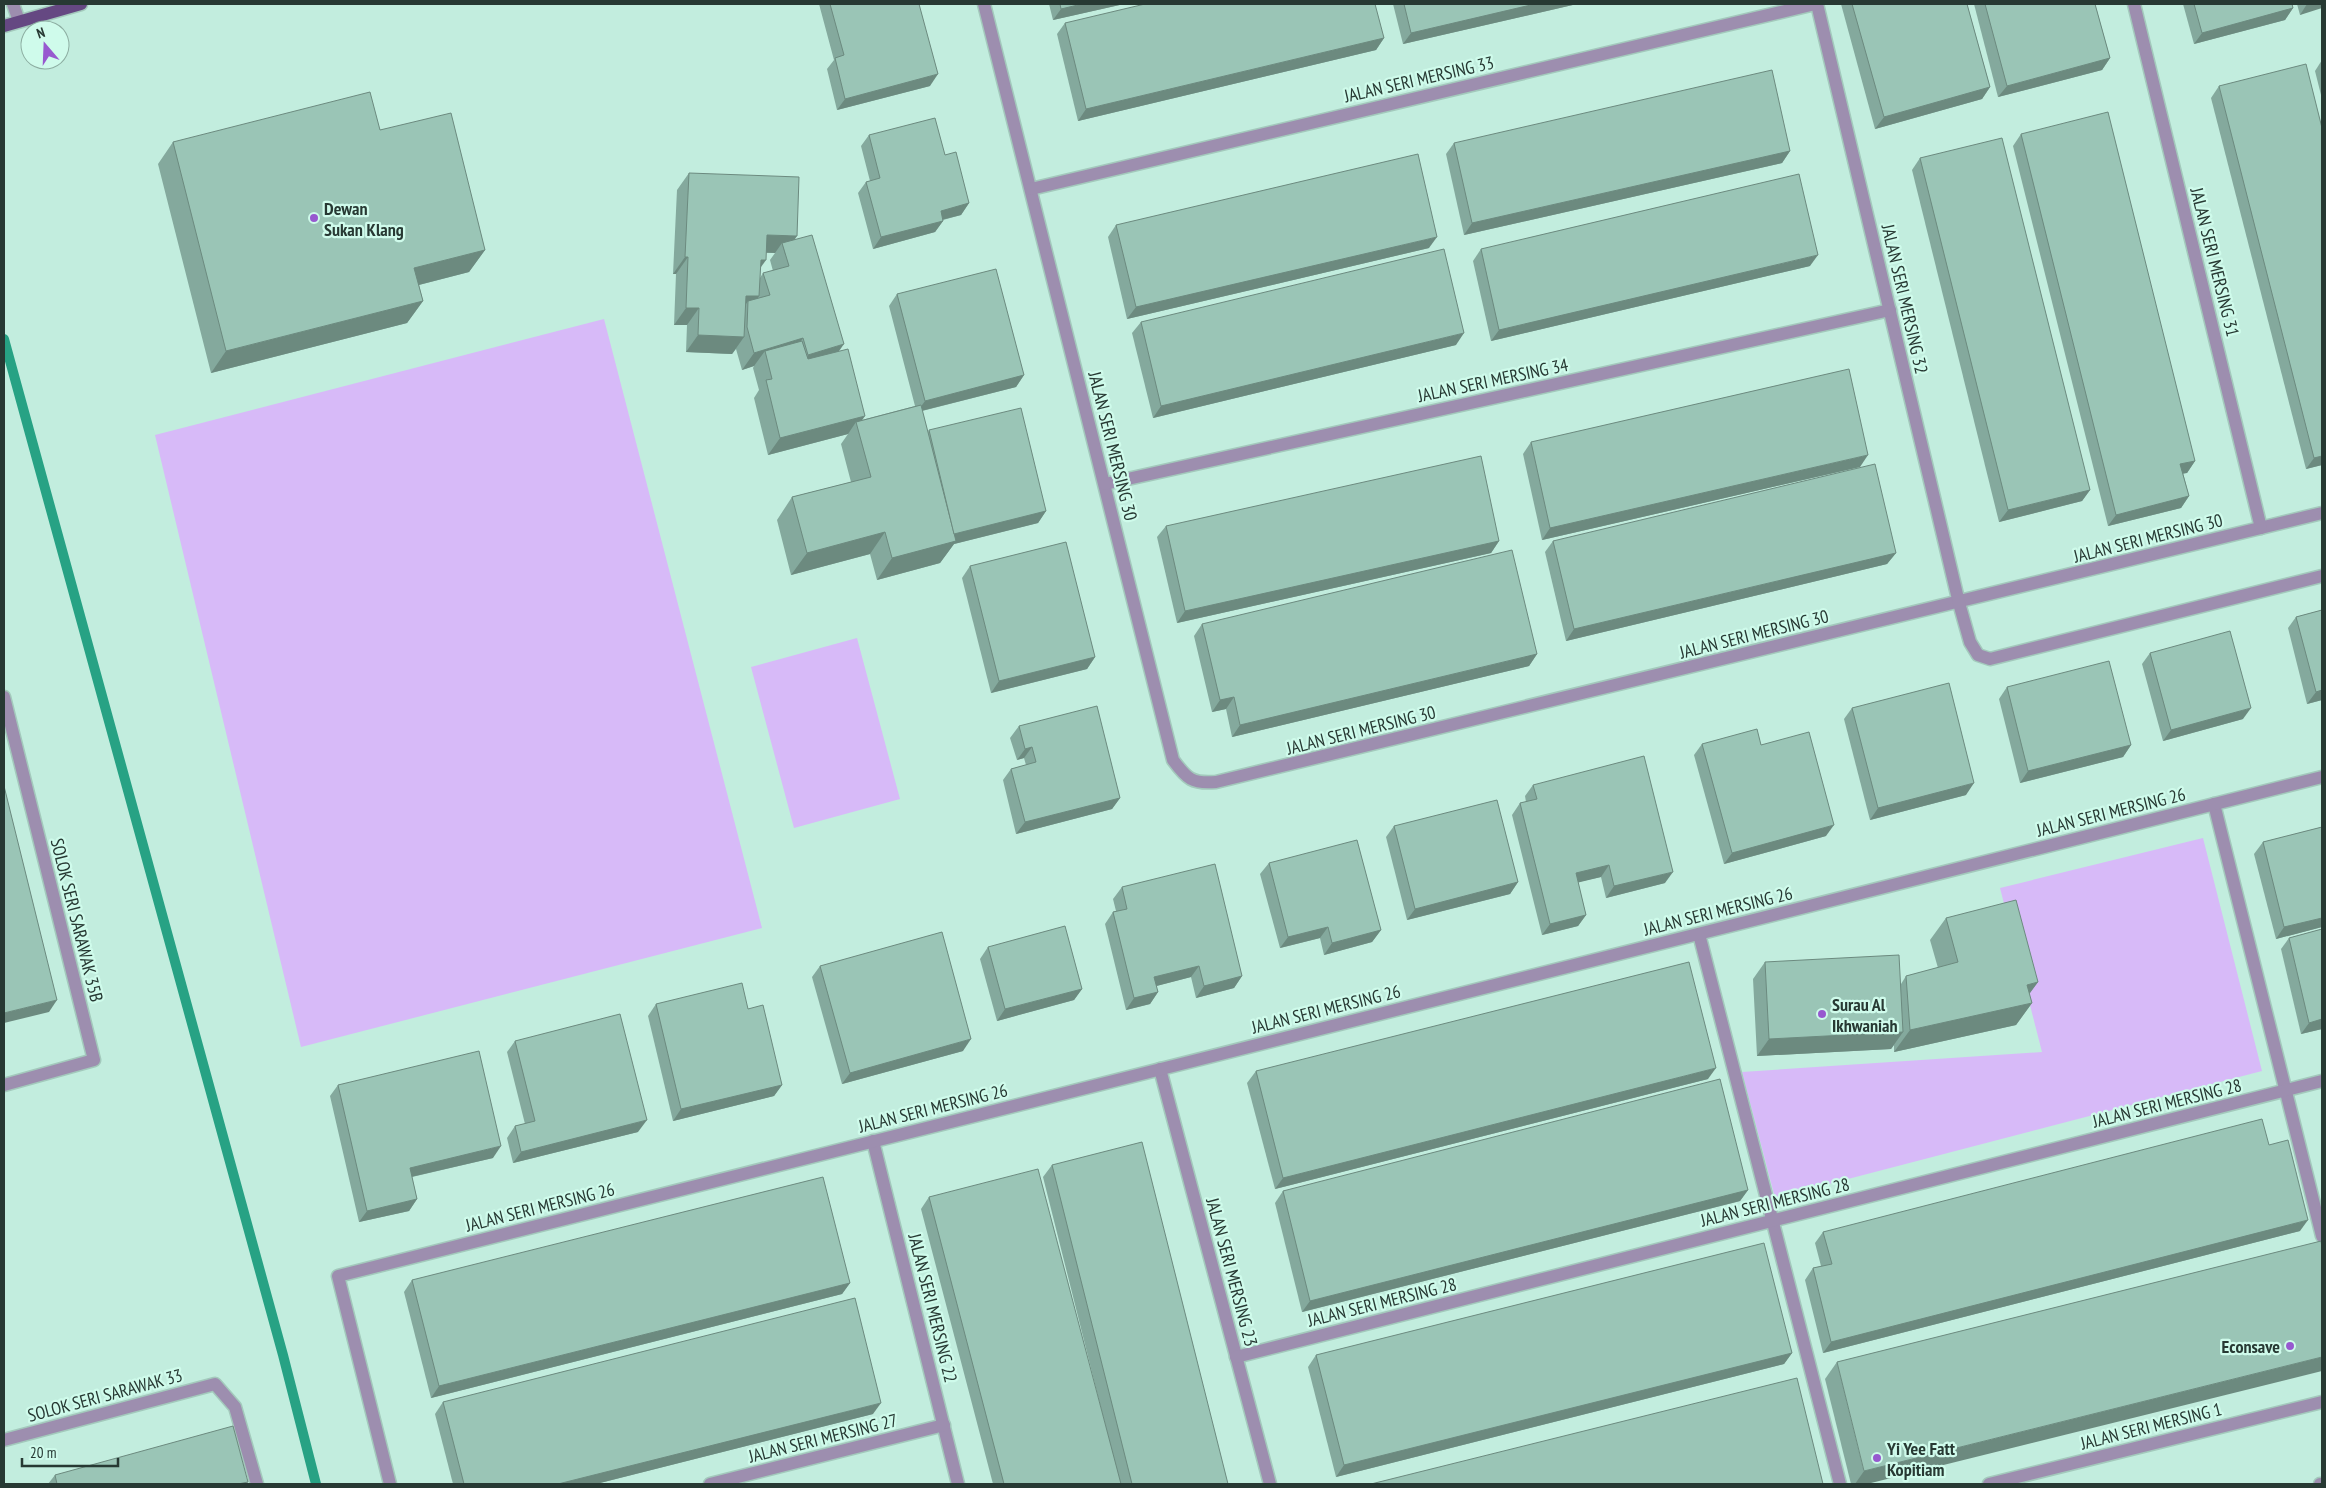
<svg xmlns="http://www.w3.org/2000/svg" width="2326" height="1488" viewBox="0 0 2326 1488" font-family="'PT Sans Narrow',sans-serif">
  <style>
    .green { fill: #d7baf8 }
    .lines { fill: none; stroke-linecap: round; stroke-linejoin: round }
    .stream { stroke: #27a284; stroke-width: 10 }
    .minor-casing { stroke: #a3c9bc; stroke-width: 15 }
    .major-casing { stroke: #a3c9bc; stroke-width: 15 }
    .minor { stroke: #9d8eaf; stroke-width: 12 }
    .major { stroke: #654882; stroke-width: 12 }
    .wall { fill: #84a99d; fill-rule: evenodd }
    .shaded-wall { fill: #6c8a7f }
    .building { fill: #9ac5b6; stroke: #6c8a7f }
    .poi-dot { fill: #9759cf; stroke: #cffbeb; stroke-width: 2 }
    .labels { text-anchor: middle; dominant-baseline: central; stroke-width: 4.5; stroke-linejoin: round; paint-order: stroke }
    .street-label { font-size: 18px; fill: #273933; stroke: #cffbeb }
    .poi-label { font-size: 18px; font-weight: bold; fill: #273933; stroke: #cffbeb; text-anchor: start }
  </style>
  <rect width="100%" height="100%" fill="#c2edde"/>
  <g class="green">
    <polygon points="604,319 762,928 301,1047 155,435"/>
    <polygon points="857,638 900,799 794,828 751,667"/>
    <polygon points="2203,838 2262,1071 1775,1198 1742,1072 2042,1052 2000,888"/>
  </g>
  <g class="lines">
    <polyline class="stream" points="4,339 283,1355 316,1484"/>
    <g class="minor-casing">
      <g id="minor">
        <polyline points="13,4 19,21"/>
        <path d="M 984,4 L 1173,760 C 1187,779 1192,784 1216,782 L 2322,513"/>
        <polyline points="1817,4 1959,603 1970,642 1978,655 1990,659 2322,576"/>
        <polyline points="2134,4 2261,528"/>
        <polyline points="1031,189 1815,4"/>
        <polyline points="1105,484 1890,310"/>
        <polyline points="4,697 94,1060 4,1085"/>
        <polyline points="2214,804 2322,1236"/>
        <polyline points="1699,934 1840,1484"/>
        <polyline points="1160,1069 1270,1484"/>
        <polyline points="873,1141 958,1484"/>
        <polyline points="1236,1357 2322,1081"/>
        <polyline points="4,1440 215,1384 235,1407 257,1484"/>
        <polyline points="390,1484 338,1276 2322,777"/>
        <polyline points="710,1484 944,1425"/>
        <polyline points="1989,1484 2322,1402"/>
        <polyline points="2320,1484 2322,1484"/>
      </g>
    </g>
    <g class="major-casing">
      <polyline id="major" points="4,26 81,4"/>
    </g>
    <use href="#minor" class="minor"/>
    <use href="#major" class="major"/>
  </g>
  <g class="wall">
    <polygon points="819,4 919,4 930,86 837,110 827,69 834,60"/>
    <polygon points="1049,4 1124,4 1053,20"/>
    <polygon points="1393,4 1577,4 1403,44"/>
    <polygon points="1841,4 1967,4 1990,87 1982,99 1875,129"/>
    <polygon points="1974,4 2095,4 2110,58 2102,70 1998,97"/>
    <polygon points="2183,4 2292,4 2293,8 2285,20 2194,44"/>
    <polygon points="2297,4 2322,4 2300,15"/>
    <polygon points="1065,23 1384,38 1376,50 1078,121 1057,34"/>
    <polygon points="2322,60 2322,99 2315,71"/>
    <polygon points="2219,86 2322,465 2306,469 2211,98"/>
    <polygon points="380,130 485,250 469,272 419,285 423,301 407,323 211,373 158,164 173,142"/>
    <polygon points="2021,134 2195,461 2187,473 2183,473 2189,496 2181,508 2108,526 2013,146"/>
    <polygon points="869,135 945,155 969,203 961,215 943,220 943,221 935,232 873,249 858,193 866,182 870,181 861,146"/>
    <polygon points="1454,143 1790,151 1782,163 1464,235 1446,154"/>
    <polygon points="1920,158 2090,490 2082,501 1999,522 1912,170"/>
    <path d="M 689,173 L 795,240 L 838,352 L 862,420 L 915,406 L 889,306 L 897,294 L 1024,375 L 1016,387 L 922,411 L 928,432 L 929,430 L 1046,511 L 1038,523 L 954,544 L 940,563 L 877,580 L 870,554 L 791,575 L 777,520 L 792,497 L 851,482 L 841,444 L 848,434 L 768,455 L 754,398 L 759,390 L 753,368 L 754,366 L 742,370 L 736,349 L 732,354 L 686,352 L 687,325 L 674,325 L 676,274 L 673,274 L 677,190 ZM 766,253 L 775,253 L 770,260 L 773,271 L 763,273 L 760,278 L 760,268 Z"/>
    <polygon points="1116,225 1429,248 1127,319 1108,237"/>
    <polygon points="1481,249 1810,266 1491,341 1473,261"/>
    <polygon points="1141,322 1456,345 1153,418 1132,333"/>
    <polygon points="1531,442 1860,467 1542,540 1523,454"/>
    <polygon points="1166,526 1499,541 1491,553 1177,623 1157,537"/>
    <polygon points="1553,541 1896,553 1887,564 1566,641 1545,552"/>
    <polygon points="970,566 1095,657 1087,669 991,693 962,578"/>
    <polygon points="2322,610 2322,700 2307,704 2288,628 2296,617"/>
    <polygon points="1202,624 1537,654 1529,666 1232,737 1226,709 1212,712 1194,636"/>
    <polygon points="2150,653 2243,719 2163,741 2142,664"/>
    <polygon points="2007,687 2131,745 2123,757 2020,783 1999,699"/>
    <polygon points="1852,708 1966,795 1870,820 1844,719"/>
    <polygon points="1019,726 1120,798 1112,809 1016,834 1003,780 1011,769 1026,765 1024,758 1017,760 1010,738"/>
    <polygon points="1702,744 1761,745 1826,836 1724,864 1694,755"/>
    <polygon points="1533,785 1665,883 1606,898 1601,877 1578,882 1586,915 1578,926 1542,935 1512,815 1520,803 1526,802 1525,796"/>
    <polygon points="1394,826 1518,882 1510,894 1407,920 1386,837"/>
    <polygon points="2322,827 2322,927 2276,939 2254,854 2263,842"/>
    <polygon points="1269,863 1381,930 1372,942 1324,955 1320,938 1280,948 1260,874"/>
    <polygon points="1122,887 1242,976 1234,988 1196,998 1191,977 1156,986 1158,992 1150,1004 1126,1010 1105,924 1113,912 1116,911 1113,899"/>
    <polygon points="1946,918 2038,982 2029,994 2032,1003 2016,1025 1894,1052 1894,1045 1891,1049 1757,1056 1753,979 1765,962 1901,984 1906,976 1938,968 1930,940"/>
    <polygon points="2322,929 2322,1029 2301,1034 2281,949 2289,938"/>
    <polygon points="988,947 1082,989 1074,1000 997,1021 980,959"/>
    <polygon points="820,966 963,1051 842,1084 812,977"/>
    <polygon points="656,1004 748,1009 782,1085 774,1096 673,1121 648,1016"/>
    <polygon points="515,1041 638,1132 513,1163 507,1138 515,1126 525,1124 507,1052"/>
    <polygon points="1256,1071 1708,1079 1275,1189 1247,1083"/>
    <polygon points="338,1085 493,1158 412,1177 417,1199 409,1211 359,1222 330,1096"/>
    <polygon points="2269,1145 2300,1231 1823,1353 1805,1280 1813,1268 1821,1266 1815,1243 1823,1232"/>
    <polygon points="1052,1165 1228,1484 993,1484 921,1209 929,1197 1110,1444 1043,1177"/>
    <polygon points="1748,1190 1740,1201 1302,1312 1275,1203 1283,1191"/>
    <polygon points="412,1280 850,1283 842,1294 431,1398 404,1292"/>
    <polygon points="1792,1353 1784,1364 1336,1477 1308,1367 1316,1355"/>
    <polygon points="1837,1362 1867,1484 1851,1484 1825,1379"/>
    <polygon points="443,1402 873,1414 596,1484 453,1484 435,1414"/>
    <polygon points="55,1475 248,1482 246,1484 48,1484"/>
  </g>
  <g class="shaded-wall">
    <polygon points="1082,4 1124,4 1053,20 1061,9"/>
    <polygon points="1535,4 1577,4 1403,44 1411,33"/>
    <polygon points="2307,4 2322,4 2322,8 2300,15"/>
    <polygon points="2293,8 2285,20 2194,44 2202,33"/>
    <polygon points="1384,38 1376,50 1078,121 1086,109"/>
    <polygon points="2110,58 2102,70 1998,97 2007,86"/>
    <polygon points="938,74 930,86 837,110 845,99"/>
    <polygon points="1990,87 1982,99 1875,129 1884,117"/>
    <polygon points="1790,151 1782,163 1464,235 1472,223"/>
    <polygon points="969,203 961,215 933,222 941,211"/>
    <polygon points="943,221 935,232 873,249 881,237"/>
    <polygon points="767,235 797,236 785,254 782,243 775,253 755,252"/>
    <polygon points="1437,237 1429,248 1127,319 1136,307"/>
    <polygon points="485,250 469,272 399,290 414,268"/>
    <polygon points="1818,255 1810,266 1491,341 1499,330"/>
    <polygon points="685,257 688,257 676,274 673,274"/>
    <polygon points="761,260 766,260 754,277"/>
    <polygon points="746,296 759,296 748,313 748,301 740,313"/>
    <polygon points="423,301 407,323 211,373 226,351"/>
    <polygon points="686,308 699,308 687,325 674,325"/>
    <polygon points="1464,333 1456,345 1153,418 1161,406"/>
    <polygon points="698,335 744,337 732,354 686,352"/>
    <polygon points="803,338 791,356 765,351 754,366 742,370 754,353"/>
    <polygon points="844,344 832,361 796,372 808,355"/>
    <polygon points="1024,375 1016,387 917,412 925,401"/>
    <polygon points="865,416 858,426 856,422 848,434 768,455 780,438"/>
    <polygon points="1868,455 1860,467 1542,540 1550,528"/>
    <polygon points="2322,456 2322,465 2306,469 2314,458"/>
    <polygon points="2195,461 2187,473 2172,476 2180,464"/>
    <polygon points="2090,490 2082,501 1999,522 2008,510"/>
    <polygon points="2189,496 2181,508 2108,526 2116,515"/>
    <polygon points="1046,511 1038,523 954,544 940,563 877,580 892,558 954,534"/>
    <polygon points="885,532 870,554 791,575 807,553"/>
    <polygon points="1499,541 1491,553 1177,623 1185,611"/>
    <polygon points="1896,553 1887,564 1566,641 1574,629"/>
    <polygon points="1537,654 1529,666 1232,737 1240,725"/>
    <polygon points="1095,657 1087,669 991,693 999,681"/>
    <polygon points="2322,690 2322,700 2307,704 2316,692"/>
    <polygon points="1234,697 1226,709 1212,712 1220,700"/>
    <polygon points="2251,708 2243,719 2163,741 2171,730"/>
    <polygon points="2131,745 2123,757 2020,783 2028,771"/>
    <polygon points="1032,747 1024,758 1017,760 1025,749"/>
    <polygon points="1974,783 1966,795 1870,820 1878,808"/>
    <polygon points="1120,798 1112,809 1016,834 1025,822"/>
    <polygon points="1834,825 1826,836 1724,864 1732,853"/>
    <polygon points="1609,865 1601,877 1568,885 1576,873"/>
    <polygon points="1673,872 1665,883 1606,898 1614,886"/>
    <polygon points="1518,882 1510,894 1407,920 1415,909"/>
    <polygon points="1586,915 1578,926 1542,935 1550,924"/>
    <polygon points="2322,918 2322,927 2276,939 2284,927"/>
    <polygon points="1328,927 1320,938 1280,948 1288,937"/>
    <polygon points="1381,930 1372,942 1324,955 1332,943"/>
    <polygon points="1199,966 1191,977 1145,989 1154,977"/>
    <polygon points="1242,976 1234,988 1196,998 1204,986"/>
    <polygon points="2038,982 2022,1004 2027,985"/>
    <polygon points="1082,989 1074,1000 997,1021 1005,1009"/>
    <polygon points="1158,992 1150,1004 1126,1010 1134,998"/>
    <polygon points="57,1000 49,1012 4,1023 4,1013"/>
    <polygon points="2032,1003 2016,1025 1894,1052 1910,1030"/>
    <polygon points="2322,1019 2322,1029 2301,1034 2309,1023"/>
    <polygon points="1903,1032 1891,1049 1757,1056 1769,1039"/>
    <polygon points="971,1039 963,1051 842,1084 850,1073"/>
    <polygon points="1716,1068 1708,1079 1275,1189 1283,1178"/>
    <polygon points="782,1085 774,1096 673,1121 681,1109"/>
    <polygon points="647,1120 638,1132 513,1163 521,1152"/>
    <polygon points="501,1146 493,1158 402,1179 410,1168"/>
    <polygon points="1748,1190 1740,1201 1302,1312 1310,1301"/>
    <polygon points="417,1199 409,1211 359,1222 367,1211"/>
    <polygon points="2308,1220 2300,1231 1823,1353 1831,1342"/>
    <polygon points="850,1283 842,1294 431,1398 439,1386"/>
    <polygon points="1792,1353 1784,1364 1336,1477 1344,1465"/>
    <polygon points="2322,1357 2322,1371 1867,1484 1855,1484 1864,1471"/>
    <polygon points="881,1403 873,1414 596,1484 558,1484"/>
  </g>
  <g class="building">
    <polygon points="830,4 919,4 938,74 845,99 835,58 844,55"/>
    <polygon points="1060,4 1082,4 1061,9"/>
    <polygon points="1145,4 1375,4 1384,38 1086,109 1065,23"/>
    <polygon points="1404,4 1535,4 1411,33"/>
    <polygon points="1852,4 1967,4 1990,87 1884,117"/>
    <polygon points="1985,4 2095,4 2110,58 2007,86"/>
    <polygon points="2194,4 2292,4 2293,8 2202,33"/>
    <polygon points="2306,64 2322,128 2322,456 2314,458 2219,86"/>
    <polygon points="1772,70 1790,151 1472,223 1454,143"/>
    <polygon points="370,92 380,130 451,113 485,250 414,268 423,301 226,351 173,142"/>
    <polygon points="2108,112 2195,461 2180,464 2189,496 2116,515 2021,134"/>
    <polygon points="935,118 945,155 956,152 969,203 941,211 943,221 881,237 866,182 880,178 869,135"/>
    <polygon points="2002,138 2090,490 2008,510 1920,158"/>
    <polygon points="1418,154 1437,237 1136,307 1116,225"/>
    <polygon points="689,173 799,177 797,236 767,235 766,260 761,260 759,296 746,296 744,337 698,335 699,308 686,308 688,257 685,257"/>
    <polygon points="1799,174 1818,255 1499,330 1481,249"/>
    <polygon points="812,235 844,344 808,355 803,338 754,353 747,327 748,301 770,295 763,273 789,266 782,243"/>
    <polygon points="1444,249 1464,333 1161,406 1141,322"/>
    <polygon points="996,269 1024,375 925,401 897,294"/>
    <polygon points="802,341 808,359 848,349 865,416 780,438 766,380 772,379 765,351"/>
    <polygon points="1849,369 1868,455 1550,528 1531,442"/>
    <polygon points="921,405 956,541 892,558 885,532 807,553 792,497 871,477 856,422"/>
    <polygon points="1021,408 1046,511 954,534 929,430"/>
    <polygon points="1481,456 1499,541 1185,611 1166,526"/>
    <polygon points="1875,464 1896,553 1574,629 1553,541"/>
    <polygon points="1066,542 1095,657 999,681 970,566"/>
    <polygon points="1512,550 1537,654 1240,725 1234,697 1220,700 1202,624"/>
    <polygon points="2322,610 2322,690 2316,692 2296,617"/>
    <polygon points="2230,631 2251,708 2171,730 2150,653"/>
    <polygon points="2109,661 2131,745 2028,771 2007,687"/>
    <polygon points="1949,683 1974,783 1878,808 1852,708"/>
    <polygon points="1097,706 1120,798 1025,822 1011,769 1036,762 1032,747 1025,749 1019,726"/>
    <polygon points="1757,729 1761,745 1809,732 1834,825 1732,853 1702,744"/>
    <polygon points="1644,756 1673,872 1614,886 1609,865 1576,873 1586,915 1550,924 1520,803 1537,799 1533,785"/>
    <polygon points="4,786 57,1000 4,1013"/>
    <polygon points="1497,800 1518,882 1415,909 1394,826"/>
    <polygon points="2322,827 2322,918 2284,927 2263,842"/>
    <polygon points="1357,840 1381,930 1332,943 1328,927 1288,937 1269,863"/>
    <polygon points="1215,864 1242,976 1204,986 1199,966 1154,977 1158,992 1134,998 1113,912 1127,909 1122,887"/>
    <polygon points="2016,900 2038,982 2027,985 2032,1003 1910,1030 1906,976 1958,962 1946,918"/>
    <polygon points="1065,926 1082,989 1005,1009 988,947"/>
    <polygon points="2322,929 2322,1019 2309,1023 2289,938"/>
    <polygon points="942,932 971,1039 850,1073 820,966"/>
    <polygon points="1899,955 1903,1032 1769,1039 1765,962"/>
    <polygon points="1689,962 1716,1068 1283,1178 1256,1071"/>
    <polygon points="742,983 748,1009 763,1005 782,1085 681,1109 656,1004"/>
    <polygon points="620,1014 647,1120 521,1152 515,1126 535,1121 515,1041"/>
    <polygon points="479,1051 501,1146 410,1168 417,1199 367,1211 338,1085"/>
    <polygon points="1720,1079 1748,1190 1310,1301 1283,1191"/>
    <polygon points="2262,1119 2269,1145 2288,1140 2308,1220 1831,1342 1813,1268 1832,1264 1823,1232"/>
    <polygon points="1142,1142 1228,1484 1132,1484 1052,1165"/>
    <polygon points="1038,1169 1121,1484 1004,1484 929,1197"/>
    <polygon points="823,1177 850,1283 439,1386 412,1280"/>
    <polygon points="2321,1241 2322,1247 2322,1357 1864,1471 1837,1362"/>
    <polygon points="1764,1243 1792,1353 1344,1465 1316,1355"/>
    <polygon points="855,1298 881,1403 558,1484 464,1484 443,1402"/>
    <polygon points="1797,1378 1823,1484 1371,1484"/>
    <polygon points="233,1426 248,1482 238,1484 57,1484 55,1475"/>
  </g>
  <g class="poi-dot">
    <circle cx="314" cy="218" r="5"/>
    <circle cx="1822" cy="1014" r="5"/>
    <circle cx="2290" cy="1346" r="5"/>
    <circle cx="1877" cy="1458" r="5"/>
  </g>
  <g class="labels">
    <g class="street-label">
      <text transform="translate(1419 79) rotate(-13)">JALAN SERI MERSING 33</text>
      <text transform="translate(2215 262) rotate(76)">JALAN SERI MERSING 31</text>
      <text transform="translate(1905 299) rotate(77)">JALAN SERI MERSING 32</text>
      <text transform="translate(1493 380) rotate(-12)">JALAN SERI MERSING 34</text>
      <text transform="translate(1113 446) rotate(76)">JALAN SERI MERSING 30</text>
      <text transform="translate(2148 538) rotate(-14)">JALAN SERI MERSING 30</text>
      <text transform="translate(1754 634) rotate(-14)">JALAN SERI MERSING 30</text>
      <text transform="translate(1361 730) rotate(-14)">JALAN SERI MERSING 30</text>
      <text transform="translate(2111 812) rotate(-14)">JALAN SERI MERSING 26</text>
      <text transform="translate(1718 911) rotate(-14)">JALAN SERI MERSING 26</text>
      <text transform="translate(77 920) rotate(76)">SOLOK SERI SARAWAK 35B</text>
      <text transform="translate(1326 1009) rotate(-14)">JALAN SERI MERSING 26</text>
      <text transform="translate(2167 1103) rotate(-14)">JALAN SERI MERSING 28</text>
      <text transform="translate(933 1108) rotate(-14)">JALAN SERI MERSING 26</text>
      <text transform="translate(1775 1202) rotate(-14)">JALAN SERI MERSING 28</text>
      <text transform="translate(540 1207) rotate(-14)">JALAN SERI MERSING 26</text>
      <text transform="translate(1232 1272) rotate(75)">JALAN SERI MERSING 23</text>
      <text transform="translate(1382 1302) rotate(-14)">JALAN SERI MERSING 28</text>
      <text transform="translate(933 1308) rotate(76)">JALAN SERI MERSING 22</text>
      <text transform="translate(105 1395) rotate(-15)">SOLOK SERI SARAWAK 33</text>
      <text transform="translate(2151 1426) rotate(-14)">JALAN SERI MERSING 1</text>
      <text transform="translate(823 1438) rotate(-14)">JALAN SERI MERSING 27</text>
    </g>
    <g class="poi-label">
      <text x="324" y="208">Dewan<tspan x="324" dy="21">Sukan Klang</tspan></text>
      <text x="1832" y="1004">Surau Al<tspan x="1832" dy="21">Ikhwaniah</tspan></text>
      <text x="2280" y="1346" text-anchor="end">Econsave</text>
      <text x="1887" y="1448">Yi Yee Fatt<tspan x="1887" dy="21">Kopitiam</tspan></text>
    </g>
  </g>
  <rect width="2326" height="1488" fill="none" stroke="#273933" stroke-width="10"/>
  <g transform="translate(45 45) rotate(341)"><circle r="24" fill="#cffbeb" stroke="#8cada1"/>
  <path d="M0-4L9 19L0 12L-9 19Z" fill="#9759cf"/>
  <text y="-8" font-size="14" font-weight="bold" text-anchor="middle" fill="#273933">N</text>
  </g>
  <path d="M22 1458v8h96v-8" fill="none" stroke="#273933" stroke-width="2.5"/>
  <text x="30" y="1458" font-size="15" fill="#273933" stroke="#cffbeb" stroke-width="4" paint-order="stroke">20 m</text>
</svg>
